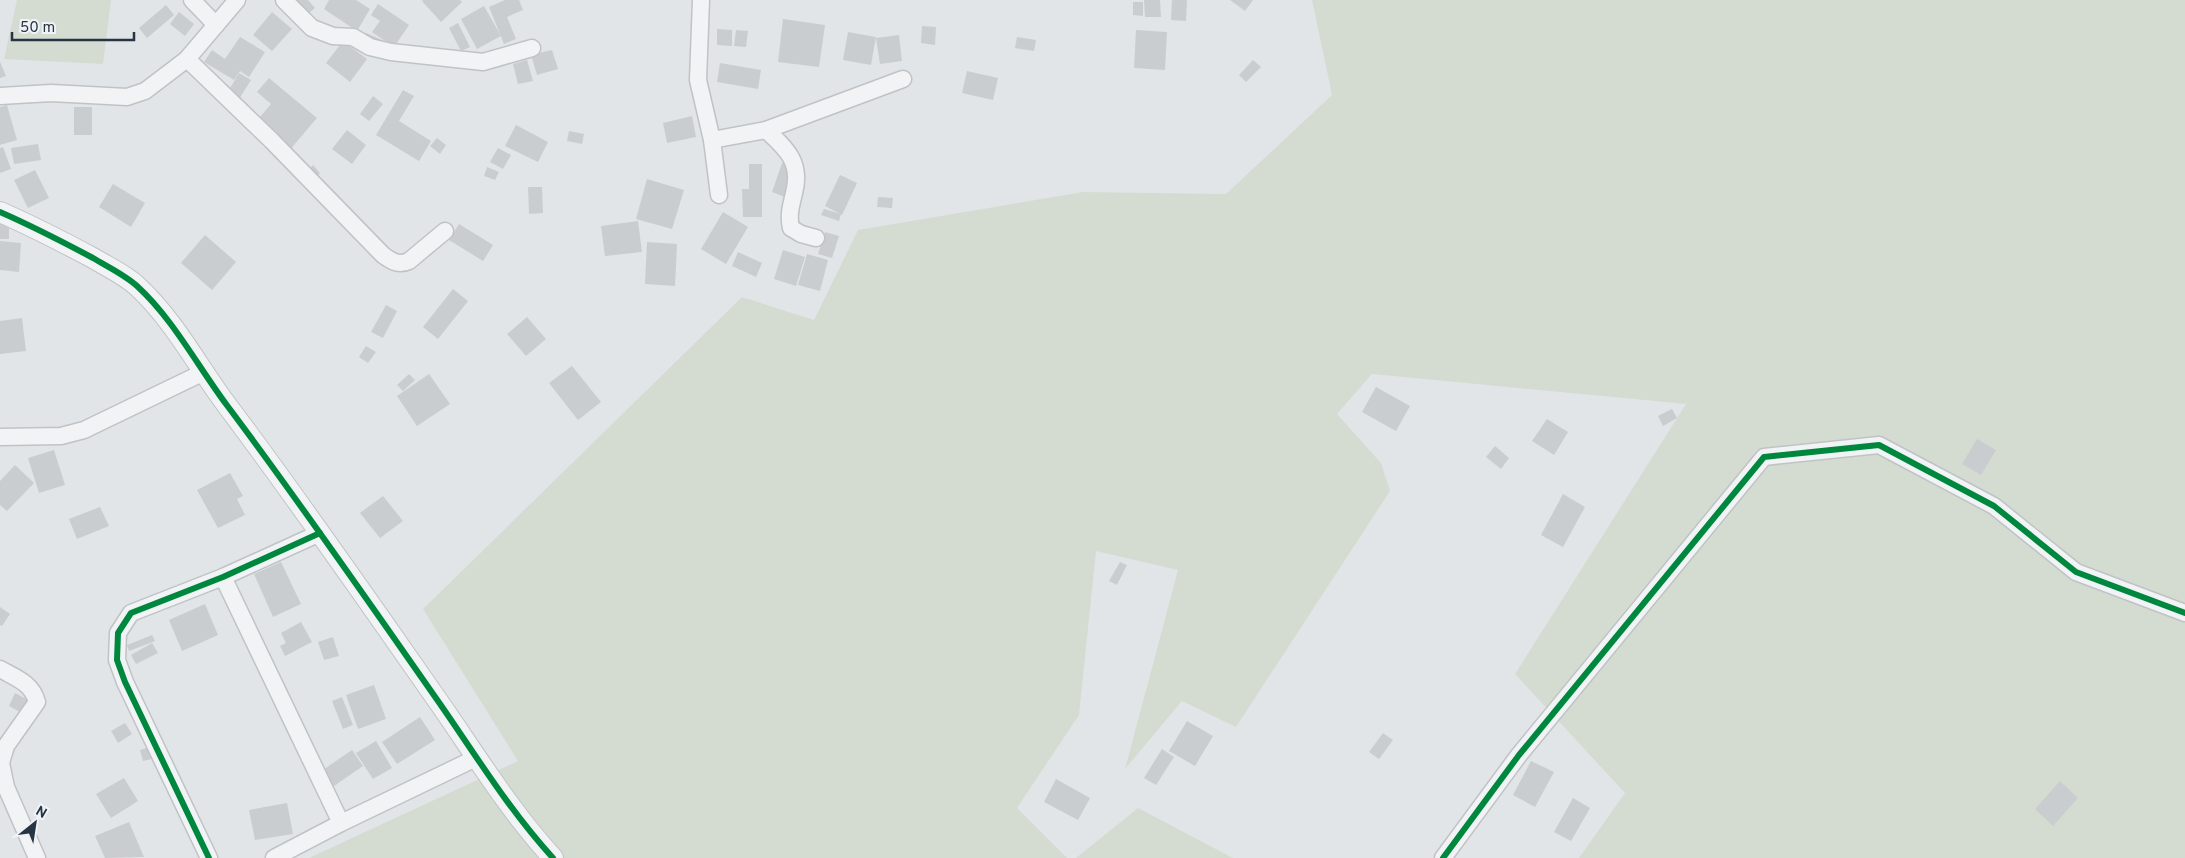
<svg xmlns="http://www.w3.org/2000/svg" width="2185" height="858" viewBox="0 0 2185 858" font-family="Overpass,sans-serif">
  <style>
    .green { fill: #d4dcd2 }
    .building { fill: #cacdcf }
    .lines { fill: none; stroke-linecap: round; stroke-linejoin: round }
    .minor-casing { stroke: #c0c3c5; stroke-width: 19 }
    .tertiary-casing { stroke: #c0c3c5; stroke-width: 22 }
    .minor { stroke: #f1f3f4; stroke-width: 16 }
    .tertiary { stroke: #f1f3f4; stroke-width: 20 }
    .cycleway-casing { stroke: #eff3f7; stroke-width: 9 }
    .cycleway { stroke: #00873e; stroke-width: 6 }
  </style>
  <rect width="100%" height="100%" fill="#e2e5e7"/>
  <g class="green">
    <polygon points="17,0 111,0 103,64 4,59"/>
    <polygon points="1312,0 2185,0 2185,858 1579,858 1625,793 1515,674 1686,404 1372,374 1337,414 1381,463 1390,491 1236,727 1182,701 1125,769 1178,570 1096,551 1079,715 1017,808 1067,858 309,858 518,761 423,609 742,297 814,320 858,230 1083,192 1226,194 1332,95"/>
    <polygon points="1138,808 1233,858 1076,858"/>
  </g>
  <g class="building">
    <polygon points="288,0 308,0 315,8 298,22"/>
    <polygon points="329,0 356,0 370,9 357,31 324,9"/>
    <polygon points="423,0 460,0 462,2 441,22 422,1"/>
    <polygon points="505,0 519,0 523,10 507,17 516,39 504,44 489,7"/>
    <polygon points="1144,0 1160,0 1161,17 1145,17"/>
    <polygon points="1172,0 1187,0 1186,21 1171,20"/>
    <polygon points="1230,0 1253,0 1245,11"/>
    <polygon points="1133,2 1143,2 1143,16 1133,15"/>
    <polygon points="378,4 409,25 394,47 372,32 380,21 371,15"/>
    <polygon points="166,5 174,15 147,38 139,28"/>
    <polygon points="484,6 501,36 477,49 461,19"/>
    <polygon points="179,12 194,24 185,36 170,24"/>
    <polygon points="272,12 292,29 272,51 253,35"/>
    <polygon points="783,19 825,25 819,67 778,62"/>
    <polygon points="458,23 470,47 461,51 449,28"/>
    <polygon points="922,26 936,27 935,45 921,43"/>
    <polygon points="717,29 732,30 732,46 717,45"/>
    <polygon points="736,30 748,31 746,47 734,46"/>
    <polygon points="1136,30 1167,32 1165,70 1134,68"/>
    <polygon points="848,32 876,37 871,65 843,60"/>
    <polygon points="366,33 382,40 378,49 362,42"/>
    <polygon points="899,35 902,61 880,64 876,38"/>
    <polygon points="240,37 265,52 249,77 240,71 234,80 204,62 212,50 225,59"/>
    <polygon points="1017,37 1036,40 1034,51 1015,48"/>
    <polygon points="343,41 367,59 350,82 326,63"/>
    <polygon points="552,50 558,69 537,75 531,55"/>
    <polygon points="527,60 533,81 518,84 513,64"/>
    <polygon points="1253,60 1261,67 1246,82 1239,75"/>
    <polygon points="0,62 6,76 0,78"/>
    <polygon points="720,63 761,70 758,89 717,82"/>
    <polygon points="967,71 998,78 993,100 962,93"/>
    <polygon points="239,73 251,80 234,107 223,100"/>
    <polygon points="269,78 317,118 288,152 249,130 271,104 257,92"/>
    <polygon points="403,90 414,96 399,121 431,141 419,161 376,135"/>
    <polygon points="373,96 383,104 369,121 360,114"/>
    <polygon points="7,105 17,140 0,145 0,107"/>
    <rect x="74" y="107" width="18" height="28"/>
    <polygon points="692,116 696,137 667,143 663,123"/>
    <polygon points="516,125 548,142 538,162 505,146"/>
    <polygon points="347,130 366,145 352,164 332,149"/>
    <polygon points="569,131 584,134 582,144 567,141"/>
    <polygon points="437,138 446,145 440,154 430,146"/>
    <polygon points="38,144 41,160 14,164 11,148"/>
    <polygon points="3,147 11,169 0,173 0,148"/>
    <polygon points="498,148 511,155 503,169 490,162"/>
    <polygon points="782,163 796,168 785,197 772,192"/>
    <polygon points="749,164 762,164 762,217 743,217 742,189 749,189"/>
    <polygon points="313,165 320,173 315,179 306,172"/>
    <polygon points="487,167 499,172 495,180 484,176"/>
    <polygon points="35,170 49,198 28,208 14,180"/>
    <polygon points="840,175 857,183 842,215 825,206"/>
    <polygon points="647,179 684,190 672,229 636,219"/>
    <polygon points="113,184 145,203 131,227 99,207"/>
    <polygon points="528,187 542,187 543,213 529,214"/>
    <polygon points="878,197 893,198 892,208 877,207"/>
    <polygon points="824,209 841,214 839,221 821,215"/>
    <polygon points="723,212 748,227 726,264 701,249"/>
    <polygon points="0,220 9,221 9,239 0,239"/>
    <polygon points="638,221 642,252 605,256 601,226"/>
    <polygon points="459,224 493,245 483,261 449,240"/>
    <polygon points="825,232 839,236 832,258 818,254"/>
    <polygon points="205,235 236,262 212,290 181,263"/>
    <polygon points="0,241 21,243 19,272 0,270"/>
    <polygon points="647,242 677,244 675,286 645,284"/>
    <polygon points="783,250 805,257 796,286 774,279"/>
    <polygon points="738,252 762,263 756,277 732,266"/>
    <polygon points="807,254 828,260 820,291 798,285"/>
    <polygon points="453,289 468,301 438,339 423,327"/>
    <polygon points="386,305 397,311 383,338 371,332"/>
    <polygon points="527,317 546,339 526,356 507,334"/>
    <polygon points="22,318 26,351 0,354 0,321"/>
    <polygon points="366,346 376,352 368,363 359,357"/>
    <polygon points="572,366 601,402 578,420 549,383"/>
    <polygon points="409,374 415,380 403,391 397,385"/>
    <polygon points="429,374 450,404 417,426 397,396"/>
    <polygon points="1376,387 1410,406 1396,431 1362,412"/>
    <polygon points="1672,409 1677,418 1663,426 1658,416"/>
    <polygon points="1547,419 1568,432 1554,455 1532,441"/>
    <polygon points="1977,439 1996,450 1981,475 1962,464"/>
    <polygon points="1495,446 1509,458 1501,469 1486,457"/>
    <polygon points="54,450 65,485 39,493 28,458"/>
    <polygon points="15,465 34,483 7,511 0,505 0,481"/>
    <polygon points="230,473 243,496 237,499 245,515 218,528 197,490"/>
    <polygon points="1563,494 1585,507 1563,547 1541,535"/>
    <polygon points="383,496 403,521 380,538 360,513"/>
    <polygon points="100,507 109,526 77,539 69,519"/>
    <polygon points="281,562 301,604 273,617 254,574"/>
    <polygon points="1120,562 1127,565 1117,585 1109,581"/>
    <polygon points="205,604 218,635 182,651 169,620"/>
    <polygon points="0,607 10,614 2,626 0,625"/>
    <polygon points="301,622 312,642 285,656 280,646 286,643 281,633"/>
    <polygon points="152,635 155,641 129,651 127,645"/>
    <polygon points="333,637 339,656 324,660 318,642"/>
    <polygon points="152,643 158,653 136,664 131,655"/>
    <polygon points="374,685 386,719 358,729 346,695"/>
    <polygon points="15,693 36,704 29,717 9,706"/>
    <polygon points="342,697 353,725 343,729 332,701"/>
    <polygon points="420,717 435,740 397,764 382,742"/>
    <polygon points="1187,721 1213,736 1195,766 1169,751"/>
    <polygon points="125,723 132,734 118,743 111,731"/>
    <polygon points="1383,733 1393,740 1379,759 1369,752"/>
    <polygon points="376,741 392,768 373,779 356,753"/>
    <polygon points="153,746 156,758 143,761 140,750"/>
    <polygon points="1162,749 1174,757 1156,785 1144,778"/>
    <polygon points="352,750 363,766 331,788 320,772"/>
    <polygon points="1531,761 1554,772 1535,807 1513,795"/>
    <polygon points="124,778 138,801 111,818 96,794"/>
    <polygon points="1056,779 1090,798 1078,820 1044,802"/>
    <polygon points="2060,781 2078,798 2053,826 2035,809"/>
    <polygon points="1573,798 1590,808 1571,841 1554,832"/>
    <polygon points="287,803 293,834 255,840 249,810"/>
    <polygon points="129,822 144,857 105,858 95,836"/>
  </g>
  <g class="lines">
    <g class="minor-casing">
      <g id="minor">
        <polyline points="192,0 216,25"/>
        <polyline points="284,0 312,28 333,36 353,37 370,47 391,52 483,62 532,48"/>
        <polyline points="701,0 698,80 712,140 719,195"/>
        <path d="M 187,59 L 272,141 L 383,255 C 392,261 398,266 409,261 L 445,231"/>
        <polyline points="0,96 51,93 127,97 145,91 187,59 237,0"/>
        <path d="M 766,130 C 787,149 802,163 794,193 C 791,206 788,215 791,228 L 801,234 L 816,238"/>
        <polyline points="712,140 766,130 903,79"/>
        <polyline points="0,437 61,436 84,430 202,373"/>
        <polyline points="223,577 341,823"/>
        <path d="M 0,669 C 16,678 32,683 37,702 L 6,746 L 1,763 L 6,787 L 37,858"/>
        <polyline points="209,858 125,682 117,660 118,633 131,613 223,577 320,533"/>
        <polyline points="274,858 341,823 476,758"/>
        <polyline points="1443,858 1519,755 1764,457 1879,445 1994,506 2076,572 2185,613"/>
      </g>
    </g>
    <g class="tertiary-casing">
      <path id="tertiary" d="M 0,212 C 32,226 63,242 93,258 C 108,267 125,275 137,286 C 173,319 197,365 226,404 C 299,501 368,601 438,701 C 475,754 509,810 553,858"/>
    </g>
    <use href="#minor" class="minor"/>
    <use href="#tertiary" class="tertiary"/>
    <g class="cycleway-casing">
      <g id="cycleway">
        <path d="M 0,212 C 32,226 63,242 93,258 C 108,267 125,275 137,286 C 173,319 197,365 226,404 C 299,501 368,601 438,701 C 475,754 509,810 553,858"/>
        <polyline points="209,858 125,682 117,660 118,633 131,613 223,577 320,533"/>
        <polyline points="1443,858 1519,755 1764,457 1879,445 1994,506 2076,572 2185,613"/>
      </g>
    </g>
    <use href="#cycleway" class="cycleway"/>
  </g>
  <g transform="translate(35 823) rotate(30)" stroke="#eff3f7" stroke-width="4" paint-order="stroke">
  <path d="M0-4L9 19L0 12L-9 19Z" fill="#273542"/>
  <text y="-8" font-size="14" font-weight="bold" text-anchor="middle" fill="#273542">N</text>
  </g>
  <path d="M12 32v8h122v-8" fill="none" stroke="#273542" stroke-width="2.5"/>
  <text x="20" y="32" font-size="15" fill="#273542" stroke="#eff3f7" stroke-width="4" paint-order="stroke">50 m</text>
</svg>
